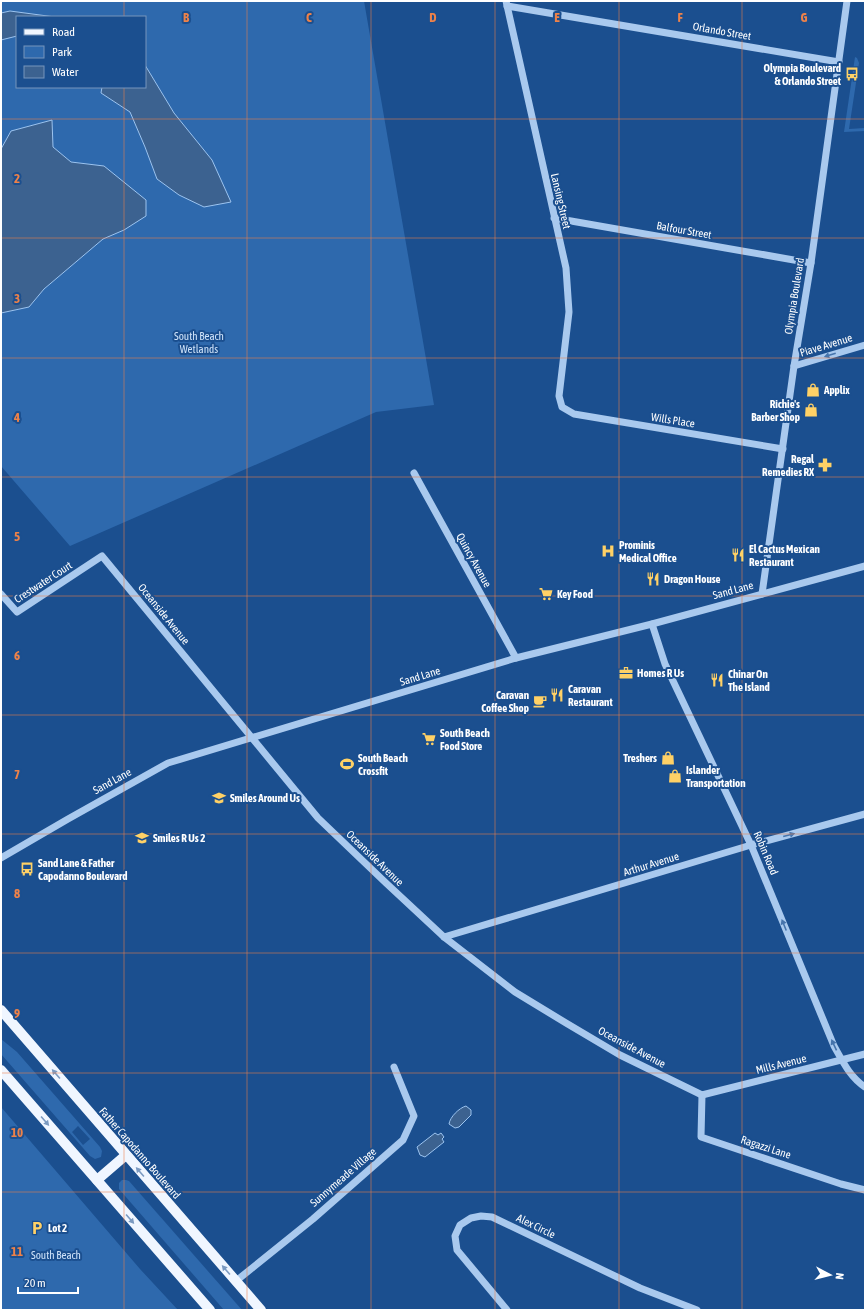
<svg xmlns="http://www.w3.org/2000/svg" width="866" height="1311" viewBox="0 0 866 1311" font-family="'Asap Condensed',sans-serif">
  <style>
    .green { fill: #2e69ad; fill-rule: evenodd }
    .water { fill: #3c6290; stroke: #9cc4f0 }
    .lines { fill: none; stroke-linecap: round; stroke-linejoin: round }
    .minor { stroke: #a9c9ee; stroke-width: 7 }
    .major { stroke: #f0f6ff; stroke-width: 10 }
    .oneway { fill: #4674ac }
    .oneway2 { fill: #7b9ac1 }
    .grid { fill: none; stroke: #ee8249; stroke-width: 1; stroke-opacity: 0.55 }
    .labels { text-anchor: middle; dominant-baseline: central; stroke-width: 4; stroke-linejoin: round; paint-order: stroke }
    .street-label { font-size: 11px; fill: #fff; stroke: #1b4f8f }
    .poi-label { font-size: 11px; font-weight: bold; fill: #fff; stroke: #1b4f8f; text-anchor: start }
    .park-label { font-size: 11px; fill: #cfe3fa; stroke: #1b4f8f }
    .grid-label { font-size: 13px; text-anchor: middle; font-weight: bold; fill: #ee8249; stroke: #1b4f8f; stroke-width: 4; stroke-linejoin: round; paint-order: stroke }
  </style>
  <rect width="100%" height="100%" fill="#1b4f8f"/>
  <g class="green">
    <polygon points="1,1 364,1 434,405 376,412 70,546 1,466 1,313 29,307 44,289 103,239 124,230 104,166 71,162 53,147 52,120 11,131 1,149 1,40 17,36 17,87 102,87 101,93 130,112 145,147 157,179 212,160 174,113 145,65 145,17 55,17 10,11 1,13"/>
    <polygon points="855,57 857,58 859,63 849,129 865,128 865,131 844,132"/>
    <path d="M 1,1039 L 17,1052 L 100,1147 L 102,1151 L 101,1157 L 95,1159 L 90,1156 L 1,1054 ZM 78,1126 L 90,1139 L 83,1145 L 72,1132 Z"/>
    <polygon points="1,1107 140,1269 178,1310 1,1310"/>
    <polygon points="122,1180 126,1180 129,1181 242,1310 224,1310 119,1189 119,1183"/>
  </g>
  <g class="water">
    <polygon points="10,11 55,17 17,17 17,36 1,40 1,13"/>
    <polygon points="145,65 174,113 212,160 231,202 204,207 179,195 157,179 145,147 130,112 101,93 102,87 145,87"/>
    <polygon points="52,120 53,147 71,162 104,166 146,200 146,216 124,230 103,239 44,289 29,307 1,313 1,149 11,131"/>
    <path d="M 466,1106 L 471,1110 L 471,1115 L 459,1127 L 455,1128 L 449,1124 C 450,1117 459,1108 466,1106 Z"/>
    <polygon points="435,1133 438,1135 441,1133 444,1137 442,1139 444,1142 425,1157 420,1155 417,1147"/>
  </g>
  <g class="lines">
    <g class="minor">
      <polyline points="506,1 566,268 569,312 559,396 562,407 574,414 783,449"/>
      <polyline points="507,6 839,62"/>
      <polyline points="554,218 811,263"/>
      <polyline points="794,366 865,345"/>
      <polyline points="414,473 516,658"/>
      <polyline points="1,594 17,612 102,556 318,818 386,883 444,937 515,992 566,1023 620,1055 702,1095"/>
      <polyline points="762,594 794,366 811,263 847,1"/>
      <path d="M 652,624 L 665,664 L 751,845 L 834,1046 C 843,1062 850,1077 865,1087"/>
      <polyline points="1,858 68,819 168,763 516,658 652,624 865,566"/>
      <polyline points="444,937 751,845 865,814"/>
      <polyline points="702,1095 701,1137 841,1184 865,1190"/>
      <polyline points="702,1095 865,1054"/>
      <polyline points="236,1281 313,1219 403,1140 414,1116 394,1067"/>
      <polyline points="507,1310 457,1250 455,1236 460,1225 471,1218 481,1216 492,1217 640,1288 697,1310"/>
    </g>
    <g class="major">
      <polyline points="1,1010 261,1310"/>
      <polyline points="1,1070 210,1310"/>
      <polyline points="97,1180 126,1155"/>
    </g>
  </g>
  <defs><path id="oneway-solid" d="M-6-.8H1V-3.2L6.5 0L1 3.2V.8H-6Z"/></defs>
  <g class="oneway">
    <use href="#oneway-solid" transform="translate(830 355) rotate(163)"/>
    <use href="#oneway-solid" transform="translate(789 835) rotate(-15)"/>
    <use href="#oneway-solid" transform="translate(784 925) rotate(-112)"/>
    <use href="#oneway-solid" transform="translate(834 1045) rotate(-115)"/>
  </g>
  <g class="oneway2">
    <use href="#oneway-solid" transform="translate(56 1074) rotate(-131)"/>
    <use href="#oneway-solid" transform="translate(45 1121) rotate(49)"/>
    <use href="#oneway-solid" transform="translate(140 1172) rotate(-131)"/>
    <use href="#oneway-solid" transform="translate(130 1219) rotate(49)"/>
    <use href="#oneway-solid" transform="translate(226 1270) rotate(-131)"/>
  </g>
  <path class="grid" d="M 124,1 L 124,17M 247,1 L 247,1310M 371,1 L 371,1310M 495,1 L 495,1310M 619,1 L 619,1310M 742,1 L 742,1310M 124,87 L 124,1310M 1,119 L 865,119M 1,238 L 865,238M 1,358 L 865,358M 1,477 L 865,477M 1,596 L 865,596M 1,715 L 865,715M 1,834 L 865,834M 1,953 L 865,953M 1,1073 L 865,1073M 1,1192 L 865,1192"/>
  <defs>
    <g id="bus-bare" transform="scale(1.08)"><path d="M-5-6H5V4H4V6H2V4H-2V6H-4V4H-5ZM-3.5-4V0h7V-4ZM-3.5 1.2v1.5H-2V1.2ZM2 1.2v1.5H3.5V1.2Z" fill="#ffd166" stroke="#1b4f8f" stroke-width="2.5" paint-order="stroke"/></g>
    <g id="shop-bare" transform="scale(1.08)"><path d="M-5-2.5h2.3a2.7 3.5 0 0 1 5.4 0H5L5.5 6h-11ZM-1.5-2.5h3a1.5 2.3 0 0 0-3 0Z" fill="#ffd166" stroke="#1b4f8f" stroke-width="2.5" paint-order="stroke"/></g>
    <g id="pharmacy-bare" transform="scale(1.08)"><path d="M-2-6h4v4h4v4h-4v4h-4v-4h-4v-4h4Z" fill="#ffd166" stroke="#1b4f8f" stroke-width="2.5" paint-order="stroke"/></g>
    <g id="hospital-bare" transform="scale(1.08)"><path d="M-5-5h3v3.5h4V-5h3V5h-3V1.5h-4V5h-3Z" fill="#ffd166" stroke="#1b4f8f" stroke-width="2.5" paint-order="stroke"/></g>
    <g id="restaurant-bare" transform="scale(1.08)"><path d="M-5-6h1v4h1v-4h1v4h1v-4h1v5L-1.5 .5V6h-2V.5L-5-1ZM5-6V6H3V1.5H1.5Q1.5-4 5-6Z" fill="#ffd166" stroke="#1b4f8f" stroke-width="2.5" paint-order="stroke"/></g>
    <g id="supermarket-bare" transform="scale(1.08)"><path d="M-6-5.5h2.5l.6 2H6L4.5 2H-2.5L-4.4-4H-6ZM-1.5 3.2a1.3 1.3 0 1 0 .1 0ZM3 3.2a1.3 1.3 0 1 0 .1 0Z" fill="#ffd166" stroke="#1b4f8f" stroke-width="2.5" paint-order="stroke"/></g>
    <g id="office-bare" transform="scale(1.08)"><path d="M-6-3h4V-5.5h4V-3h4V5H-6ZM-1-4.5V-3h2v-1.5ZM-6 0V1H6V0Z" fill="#ffd166" stroke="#1b4f8f" stroke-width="2.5" paint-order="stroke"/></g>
    <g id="cafe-bare" transform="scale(1.08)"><path d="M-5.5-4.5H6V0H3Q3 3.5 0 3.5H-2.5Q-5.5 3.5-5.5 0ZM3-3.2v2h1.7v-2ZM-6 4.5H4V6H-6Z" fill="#ffd166" stroke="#1b4f8f" stroke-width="2.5" paint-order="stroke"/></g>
    <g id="stadium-bare" transform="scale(1.08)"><path d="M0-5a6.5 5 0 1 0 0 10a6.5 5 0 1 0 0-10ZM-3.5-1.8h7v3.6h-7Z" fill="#ffd166" stroke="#1b4f8f" stroke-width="2.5" paint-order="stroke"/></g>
    <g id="school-bare" transform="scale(1.08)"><path d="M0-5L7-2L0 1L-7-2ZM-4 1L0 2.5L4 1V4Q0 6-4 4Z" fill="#ffd166" stroke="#1b4f8f" stroke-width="2.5" paint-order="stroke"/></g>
    <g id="parking-bare" transform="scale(1.08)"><path d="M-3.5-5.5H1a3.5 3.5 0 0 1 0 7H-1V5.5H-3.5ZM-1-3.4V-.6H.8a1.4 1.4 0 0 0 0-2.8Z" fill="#ffd166" stroke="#1b4f8f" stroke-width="2.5" paint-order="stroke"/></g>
  </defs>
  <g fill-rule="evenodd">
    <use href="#bus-bare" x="852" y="74"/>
    <use href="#shop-bare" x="813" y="390"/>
    <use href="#shop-bare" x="811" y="410"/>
    <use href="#pharmacy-bare" x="825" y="465"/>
    <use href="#hospital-bare" x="608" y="551"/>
    <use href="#restaurant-bare" x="738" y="555"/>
    <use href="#restaurant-bare" x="653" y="579"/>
    <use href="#supermarket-bare" x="546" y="594"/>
    <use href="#office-bare" x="626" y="673"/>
    <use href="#restaurant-bare" x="717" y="680"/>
    <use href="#restaurant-bare" x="557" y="695"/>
    <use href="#cafe-bare" x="540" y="701"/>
    <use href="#supermarket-bare" x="429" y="739"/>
    <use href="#shop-bare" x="668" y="758"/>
    <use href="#stadium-bare" x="347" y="764"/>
    <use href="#shop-bare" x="675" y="776"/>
    <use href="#school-bare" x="219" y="798"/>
    <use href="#school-bare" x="142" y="838"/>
    <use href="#bus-bare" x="27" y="869"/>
    <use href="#parking-bare" x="37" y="1228"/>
  </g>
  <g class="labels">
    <g class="street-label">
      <text transform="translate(722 31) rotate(10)">Orlando Street</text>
      <text transform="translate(561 201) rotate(77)">Lansing Street</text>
      <text transform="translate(684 230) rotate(10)">Balfour Street</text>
      <text transform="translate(794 296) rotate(-81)">Olympia Boulevard</text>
      <text transform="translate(826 345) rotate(-17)">Piave Avenue</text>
      <text transform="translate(673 420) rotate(9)">Wills Place</text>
      <text transform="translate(474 560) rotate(61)">Quincy Avenue</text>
      <text transform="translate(43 582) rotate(-33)">Crestwater Court</text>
      <text transform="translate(733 590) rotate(-15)">Sand Lane</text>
      <text transform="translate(164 614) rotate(51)">Oceanside Avenue</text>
      <text transform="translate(420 676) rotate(-17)">Sand Lane</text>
      <text transform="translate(112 781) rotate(-29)">Sand Lane</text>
      <text transform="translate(766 853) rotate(67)">Robin Road</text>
      <text transform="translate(375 858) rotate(44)">Oceanside Avenue</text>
      <text transform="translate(651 864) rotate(-17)">Arthur Avenue</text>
      <text transform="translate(632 1047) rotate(28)">Oceanside Avenue</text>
      <text transform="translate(781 1064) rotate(-14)">Mills Avenue</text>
      <text transform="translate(766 1147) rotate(18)">Ragazzi Lane</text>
      <text transform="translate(140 1153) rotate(49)">Father Capodanno Boulevard</text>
      <text transform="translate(343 1177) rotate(-41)">Sunnymeade Village</text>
      <text transform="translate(536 1226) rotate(26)">Alex Circle</text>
    </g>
    <g class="poi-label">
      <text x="841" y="68" text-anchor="end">Olympia Boulevard<tspan x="841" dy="13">&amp; Orlando Street</tspan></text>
      <text x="824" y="390">Applix</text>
      <text x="800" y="404" text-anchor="end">Richie's<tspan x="800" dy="13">Barber Shop</tspan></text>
      <text x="814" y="459" text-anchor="end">Regal<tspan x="814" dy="13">Remedies RX</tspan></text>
      <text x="619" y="545">Prominis<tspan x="619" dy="13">Medical Office</tspan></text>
      <text x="749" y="549">El Cactus Mexican<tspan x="749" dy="13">Restaurant</tspan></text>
      <text x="664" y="579">Dragon House</text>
      <text x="557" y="594">Key Food</text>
      <text x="637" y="673">Homes R Us</text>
      <text x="728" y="674">Chinar On<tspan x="728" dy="13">The Island</tspan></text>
      <text x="568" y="689">Caravan<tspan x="568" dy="13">Restaurant</tspan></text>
      <text x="529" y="695" text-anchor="end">Caravan<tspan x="529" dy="13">Coffee Shop</tspan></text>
      <text x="440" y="733">South Beach<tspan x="440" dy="13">Food Store</tspan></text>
      <text x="358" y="758">South Beach<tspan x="358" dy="13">Crossfit</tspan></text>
      <text x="657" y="758" text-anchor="end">Treshers</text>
      <text x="686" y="770">Islander<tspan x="686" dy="13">Transportation</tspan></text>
      <text x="230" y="798">Smiles Around Us</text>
      <text x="153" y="838">Smiles R Us 2</text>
      <text x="38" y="863">Sand Lane &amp; Father<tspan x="38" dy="13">Capodanno Boulevard</tspan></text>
      <text x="48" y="1228">Lot 2</text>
    </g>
    <g class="park-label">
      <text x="199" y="336">South Beach<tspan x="199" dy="13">Wetlands</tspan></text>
      <text x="56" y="1255">South Beach</text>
    </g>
  </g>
  <g class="grid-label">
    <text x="186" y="22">B</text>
    <text x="309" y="22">C</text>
    <text x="433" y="22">D</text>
    <text x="557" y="22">E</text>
    <text x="680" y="22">F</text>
    <text x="804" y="22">G</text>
    <text x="17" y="183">2</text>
    <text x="17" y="303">3</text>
    <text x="17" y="422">4</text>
    <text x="17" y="541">5</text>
    <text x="17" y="660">6</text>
    <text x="17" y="779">7</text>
    <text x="17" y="898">8</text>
    <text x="17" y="1018">9</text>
    <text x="17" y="1137">10</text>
    <text x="17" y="1256">11</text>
  </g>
  <rect width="866" height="1311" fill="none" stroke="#ffffff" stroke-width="4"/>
  <rect x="16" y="16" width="130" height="72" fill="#1b4f8f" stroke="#7695bc"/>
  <rect x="24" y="29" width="20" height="6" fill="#f0f6ff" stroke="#7695bc"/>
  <text x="52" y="36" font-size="12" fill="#ffffff">Road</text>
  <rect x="24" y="46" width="20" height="12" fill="#2e69ad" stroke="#7695bc"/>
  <text x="52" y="56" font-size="12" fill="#ffffff">Park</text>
  <rect x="24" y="66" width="20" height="12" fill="#3c6290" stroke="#7695bc"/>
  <text x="52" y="76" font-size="12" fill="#ffffff">Water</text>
  <g transform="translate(830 1275) rotate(97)" stroke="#1b4f8f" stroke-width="3" paint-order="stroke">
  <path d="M0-3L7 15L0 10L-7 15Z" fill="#ffffff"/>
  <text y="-6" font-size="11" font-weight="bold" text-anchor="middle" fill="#ffffff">N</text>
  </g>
  <path d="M18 1287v6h60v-6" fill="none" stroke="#ffffff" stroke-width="2"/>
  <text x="24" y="1287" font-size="12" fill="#ffffff" stroke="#1b4f8f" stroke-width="3" paint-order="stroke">20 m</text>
</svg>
